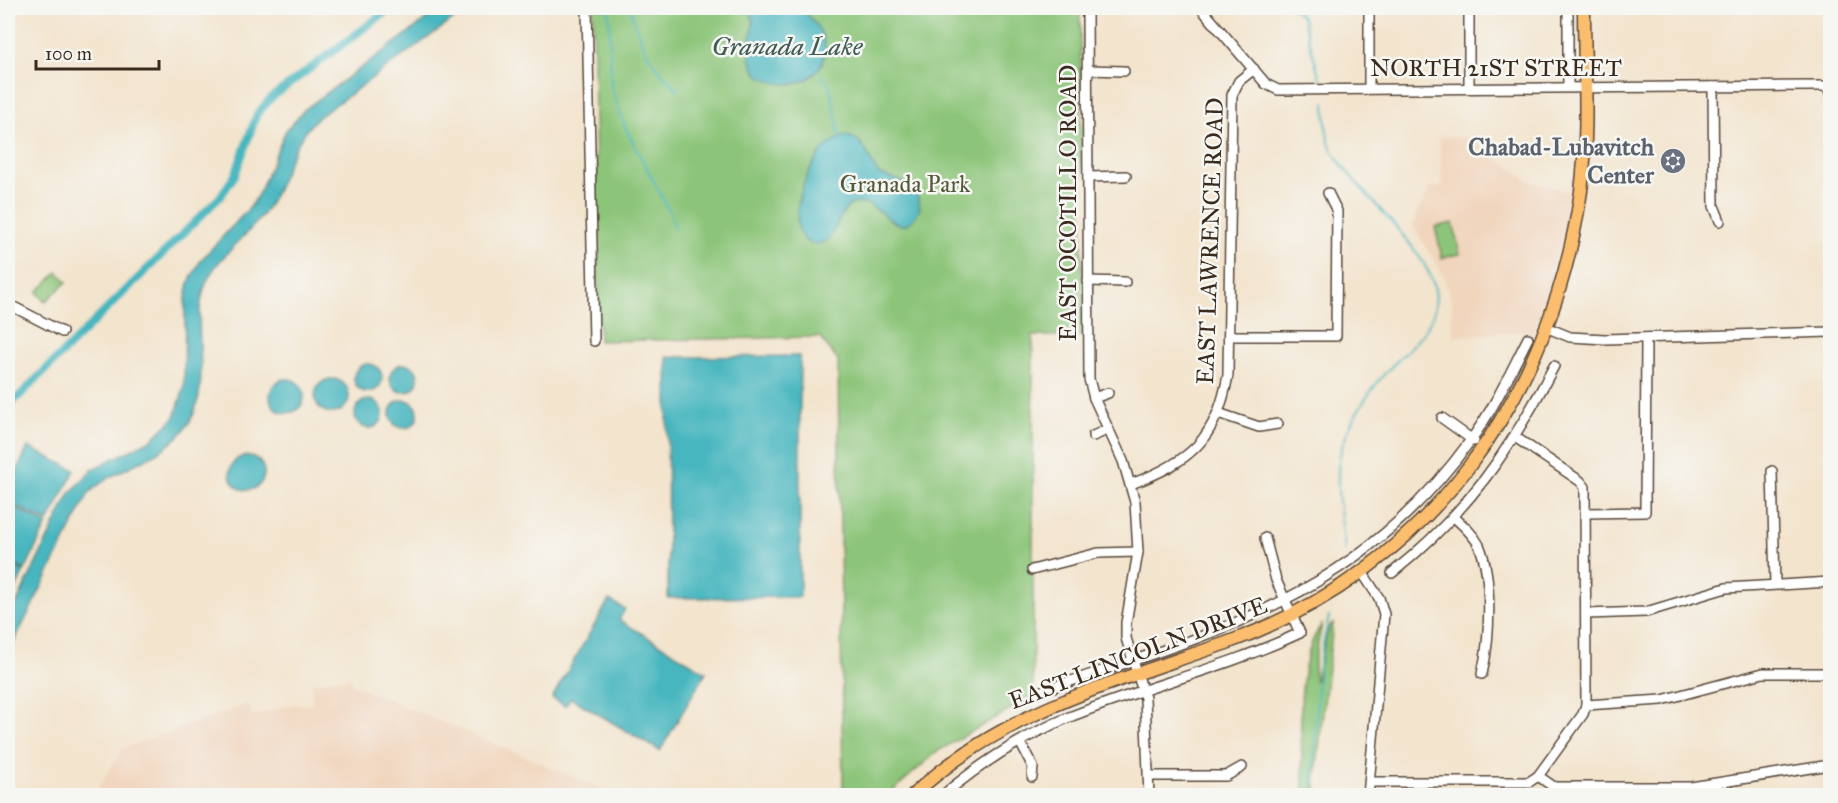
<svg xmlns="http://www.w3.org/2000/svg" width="1838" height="803" viewBox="0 0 1838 803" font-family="'IM FELL Great Primer',serif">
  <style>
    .built { fill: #f1d5bd }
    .green { fill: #8cc579; stroke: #64784c; stroke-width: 1.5 }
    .water { fill: #47b6bf; stroke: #41706e; stroke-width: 1.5 }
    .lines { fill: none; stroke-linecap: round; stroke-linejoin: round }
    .stream { stroke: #47b6bf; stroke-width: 2 }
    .canal { stroke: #47b6bf; stroke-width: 8 }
    .minor-casing { stroke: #574638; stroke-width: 12 }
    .major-casing { stroke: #574638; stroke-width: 15 }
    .minor { stroke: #fff; stroke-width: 9 }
    .major { stroke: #fbbd6e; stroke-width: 12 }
    .labels { text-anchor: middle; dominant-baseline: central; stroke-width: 5; stroke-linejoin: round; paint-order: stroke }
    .street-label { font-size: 24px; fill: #3b2a1e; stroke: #f6f6f2 }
    .worship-label { font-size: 24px; font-weight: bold; fill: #5b616d; stroke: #f6f6f2; text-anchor: end }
    .park-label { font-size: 24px; fill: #535839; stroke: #f6f6f2 }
    .water-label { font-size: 26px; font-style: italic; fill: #3f5b56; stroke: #f6f6f2 }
  </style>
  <rect width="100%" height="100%" fill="#f6f6f2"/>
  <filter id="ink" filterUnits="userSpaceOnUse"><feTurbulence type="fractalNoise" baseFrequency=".0167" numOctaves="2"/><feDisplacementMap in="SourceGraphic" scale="12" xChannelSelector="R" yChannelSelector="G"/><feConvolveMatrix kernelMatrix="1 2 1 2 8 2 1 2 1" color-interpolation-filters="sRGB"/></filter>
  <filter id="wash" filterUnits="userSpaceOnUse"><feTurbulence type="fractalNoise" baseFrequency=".008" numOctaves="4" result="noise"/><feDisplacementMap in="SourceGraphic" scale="24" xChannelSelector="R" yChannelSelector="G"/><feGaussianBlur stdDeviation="1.35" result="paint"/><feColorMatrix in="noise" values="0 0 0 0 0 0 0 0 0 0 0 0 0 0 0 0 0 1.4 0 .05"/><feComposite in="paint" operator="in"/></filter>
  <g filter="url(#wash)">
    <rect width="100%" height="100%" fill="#f3e4cd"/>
    <g class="built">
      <polygon points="1440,137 1468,137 1529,181 1570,192 1566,230 1550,290 1533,331 1453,336 1451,299 1442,272 1412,225 1430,187 1442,187"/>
      <polygon points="350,677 353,685 617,795 94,795 122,749 248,704 252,716 294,704 312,705 312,683"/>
    </g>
    <g class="green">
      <polygon points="593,8 1080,8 1083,336 1033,336 1033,696 938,751 888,795 843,795 838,361 820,337 599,341"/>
      <polygon points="1453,223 1460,254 1442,258 1435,227"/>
      <polygon points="58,272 67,282 45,302 37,292"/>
      <path d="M 1322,624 L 1314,663 L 1315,682 L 1329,627 L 1333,624 L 1315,782 L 1318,795 L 1304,795 C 1302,747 1292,665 1322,624 Z"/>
    </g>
    <g class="water">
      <path d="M 442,8 L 469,8 L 316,119 C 286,150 287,181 263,214 C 243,243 209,260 202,297 C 193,338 212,384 189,423 C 166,460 119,464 89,493 L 8,654 L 8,621 L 70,493 L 94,468 L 151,440 L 175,417 L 184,387 L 185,303 L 189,282 L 201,260 L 251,206 L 260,191 L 286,130 L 305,109 Z"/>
      <path d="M 749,8 L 798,8 C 857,48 808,108 757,74 C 739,46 761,30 749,8 Z"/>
      <path d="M 847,136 C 868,140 867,160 879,174 L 915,186 L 920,208 C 904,245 885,211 867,204 C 862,203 857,203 852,204 C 836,213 836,239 822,243 C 775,256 802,142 847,136 Z"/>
      <polygon points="800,356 800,597 668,598 667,357"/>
      <circle cx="368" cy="378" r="14"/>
      <circle cx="404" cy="378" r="14"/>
      <circle cx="287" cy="396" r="17"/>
      <circle cx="332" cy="396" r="17"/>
      <circle cx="369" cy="414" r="14"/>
      <circle cx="404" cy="414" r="14"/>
      <polygon points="28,447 75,470 48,522 8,502 8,491"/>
      <circle cx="247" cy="473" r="17"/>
      <polygon points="8,504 47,524 25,570 8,561"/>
      <polygon points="8,564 24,571 8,606"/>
      <polygon points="609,600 625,609 619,620 706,672 660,751 571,698 565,706 552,698"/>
    </g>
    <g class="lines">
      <g class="stream">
        <polyline points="609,8 611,87 625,127 671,214 675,228"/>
        <path d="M 630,8 C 643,49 646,58 677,89"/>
        <polyline points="1293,8 1303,18 1320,79"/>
        <polyline points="821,75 830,87 840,137"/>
        <path d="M 1325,103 C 1326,118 1325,138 1333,152 C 1357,192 1427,248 1435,290 C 1442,332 1397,355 1377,383 C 1363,401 1346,428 1341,451 C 1333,483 1342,518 1345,550"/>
        <polyline points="1312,796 1319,664 1329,616"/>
      </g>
      <polyline class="canal" points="8,407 220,197 235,175 257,114 272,97 391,8"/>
    </g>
  </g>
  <g filter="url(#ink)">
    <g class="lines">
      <g class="minor-casing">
        <g id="minor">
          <polyline points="587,8 594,341"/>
          <polyline points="1087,8 1089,379 1094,398 1123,461 1135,502 1138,552 1126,623 1126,638 1145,698 1149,796"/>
          <polyline points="1201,8 1266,84 1278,90 1820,86 1827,86 1830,92"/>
          <polyline points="1568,8 1568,87"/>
          <polyline points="1088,70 1124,71"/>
          <polyline points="1469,87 1469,8"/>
          <polyline points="1713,87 1714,206 1720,221"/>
          <polyline points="1369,88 1369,8"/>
          <polyline points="1088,177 1126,176"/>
          <polyline points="1088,281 1125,282"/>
          <polyline points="8,304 62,332"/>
          <polyline points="1548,328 1570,337 1605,339 1830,332"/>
          <polyline points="1229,336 1336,336 1337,211 1328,193"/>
          <polyline points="1094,398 1108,393"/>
          <polyline points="1218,413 1259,427 1278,424"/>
          <polyline points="1442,418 1474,441"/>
          <polyline points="1093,436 1107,430"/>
          <polyline points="1772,471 1775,584"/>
          <path d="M 1131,484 C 1190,462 1217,439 1228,375 L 1232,95 L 1239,81 L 1254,69"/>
          <polyline points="1587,513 1645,512 1646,338"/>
          <path d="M 1455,518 C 1464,526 1473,534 1479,545 C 1493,577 1490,640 1482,674"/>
          <polyline points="1032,570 1098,553 1138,552"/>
          <polyline points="1362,572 1379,598 1384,614 1368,796"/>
          <path d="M 1392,573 C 1467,513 1510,451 1554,366"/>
          <polyline points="1586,614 1646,612 1726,588 1830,582"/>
          <path d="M 1036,693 C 1116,665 1207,640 1282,601 C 1357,563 1421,509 1470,441 C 1494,409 1510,373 1528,338"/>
          <polyline points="1586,705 1662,700 1763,673 1830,673"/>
          <polyline points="1020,742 1033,767 1032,777"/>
          <polyline points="1149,776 1226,776 1242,767"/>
          <polyline points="1538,776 1554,787 1691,787 1830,765"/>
          <polyline points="1370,782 1529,782 1538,776 1583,714 1586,705 1585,487 1580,481 1515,437"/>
          <path d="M 942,796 C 980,764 1022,737 1067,718 C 1143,687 1225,668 1300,633 L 1276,580 L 1265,538"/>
        </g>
      </g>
      <g class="major-casing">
        <path id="major" d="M 912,796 C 1001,711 1117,682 1229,642 C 1428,570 1552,397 1581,191 C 1589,131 1584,68 1584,8"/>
      </g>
      <use href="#minor" class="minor"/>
      <use href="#major" class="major"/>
    </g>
  </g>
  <defs>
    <g id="synagogue-disc" transform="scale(1.35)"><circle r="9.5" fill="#6b7280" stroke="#f6f6f2"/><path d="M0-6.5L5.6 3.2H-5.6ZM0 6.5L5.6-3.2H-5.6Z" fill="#fff"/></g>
  </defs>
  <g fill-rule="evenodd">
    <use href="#synagogue-disc" x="1673" y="161"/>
  </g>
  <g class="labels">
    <g class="street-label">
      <text x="1496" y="68">NORTH 21ST STREET</text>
      <text transform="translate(1068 203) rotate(-90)">EAST OCOTILLO ROAD</text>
      <text transform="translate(1210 241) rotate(-88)">EAST LAWRENCE ROAD</text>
      <text transform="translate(1138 653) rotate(-21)">EAST LINCOLN DRIVE</text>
    </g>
    <g class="worship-label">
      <text x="1654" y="147">Chabad-Lubavitch<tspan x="1654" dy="28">Center</tspan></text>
    </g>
    <g class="park-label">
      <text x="905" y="184">Granada Park</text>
    </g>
    <g class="water-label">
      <text x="787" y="46">Granada Lake</text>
    </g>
  </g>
  <rect width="1838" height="803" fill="none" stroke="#f6f6f2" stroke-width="30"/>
  <path d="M36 60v9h123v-9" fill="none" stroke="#3b2a1e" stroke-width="3"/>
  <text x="45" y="60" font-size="18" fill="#3b2a1e" stroke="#f6f6f2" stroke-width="4.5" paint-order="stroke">100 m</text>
</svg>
